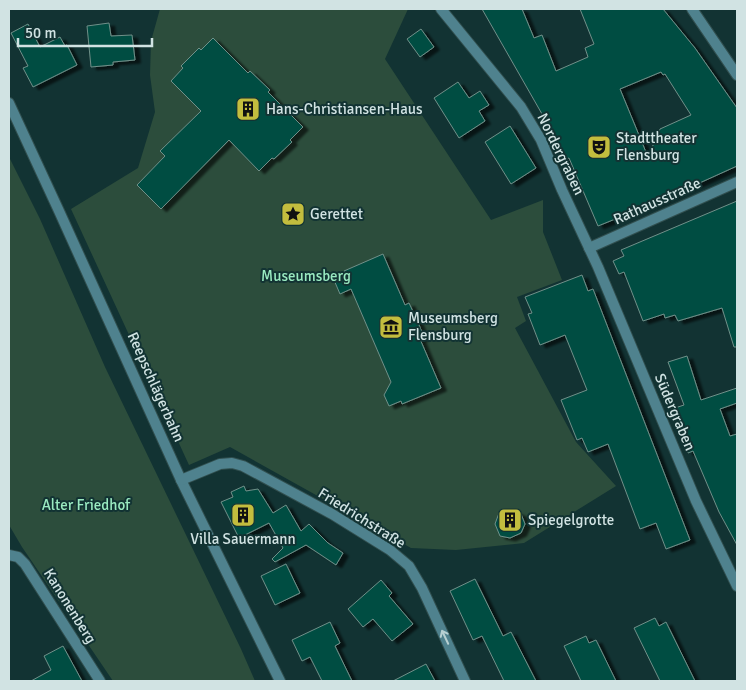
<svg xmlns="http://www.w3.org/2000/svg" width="746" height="690" viewBox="0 0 746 690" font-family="Signika,sans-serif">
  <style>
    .green { fill: #2c4d3c }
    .building { fill: #024d43; stroke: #709089; fill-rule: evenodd; filter: url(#shadow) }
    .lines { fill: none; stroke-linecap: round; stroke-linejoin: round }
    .pedestrian-casing { stroke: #314f4f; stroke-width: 12 }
    .minor-casing { stroke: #314f4f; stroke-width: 12 }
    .pedestrian { stroke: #4f828e; stroke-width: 10 }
    .minor { stroke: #4f828e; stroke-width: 10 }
    .oneway { stroke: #b7d0d2 }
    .labels { text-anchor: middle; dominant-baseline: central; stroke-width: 4; stroke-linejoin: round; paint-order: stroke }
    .poi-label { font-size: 15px; fill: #d1e3e3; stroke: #123333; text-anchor: start }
    .street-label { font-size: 15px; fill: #d1e3e3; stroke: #123333 }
    .park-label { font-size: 15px; fill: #9aeac1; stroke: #123333 }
  </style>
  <defs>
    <filter id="shadow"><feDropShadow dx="5.5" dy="3" stdDeviation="1" flood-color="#0009"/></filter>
  </defs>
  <rect width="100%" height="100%" fill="#123333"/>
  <g class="green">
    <polygon points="160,9 408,9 385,59 491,220 543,200 543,232 562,280 517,297 526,321 515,328 576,442 616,486 524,543 456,550 411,548 230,447 189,465 71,209 138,168 155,112 150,75 151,41"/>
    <polygon points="9,157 40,219 105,367 241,649 255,681 113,681 22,547 9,525"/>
  </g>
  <g class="building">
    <path d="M 482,9 L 522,9 L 534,38 L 542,35 L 556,71 L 588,57 L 585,48 L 594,44 L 580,9 L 663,9 L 695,48 L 737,108 L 737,166 L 662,200 L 598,226 L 569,158 L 563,160 L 546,121 ZM 661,72 L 663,75 L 665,74 L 691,115 L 660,129 L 648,157 L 620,89 Z"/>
    <polygon points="109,23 111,36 132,35 135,60 113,62 113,65 91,67 87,26"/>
    <polygon points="28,24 40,47 60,37 65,46 67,45 77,65 33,87 23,68 28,66 11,33"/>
    <polygon points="421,29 434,47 420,57 407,39"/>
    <polygon points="213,38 248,73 250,71 270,90 268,92 303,127 290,140 292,142 274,159 272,158 259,171 229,140 161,209 137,185 165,156 160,151 201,111 171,81 183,68 181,66 199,48 201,50"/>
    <polygon points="458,82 469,98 480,91 489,105 479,111 485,121 459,138 434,98"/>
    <polygon points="510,126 536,168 511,184 485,142"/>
    <polygon points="737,201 737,347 734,347 722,308 678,321 675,315 665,318 664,314 643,321 624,272 619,274 613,261 624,256 621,250"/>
    <polygon points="383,254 405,305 409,303 417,320 424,337 420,339 441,388 402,404 401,401 389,406 384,395 391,382 351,289 340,294 334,280 346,275 344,271"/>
    <polygon points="582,275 588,291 593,289 690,540 666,549 656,523 640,529 608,444 588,452 582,438 577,440 561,400 587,390 565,335 540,345 528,314 532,313 525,297"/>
    <polygon points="687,356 701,400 737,388 737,403 720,409 730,436 737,434 737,545 719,512 693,451 688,453 672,409 684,405 668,362"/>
    <polygon points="244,486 246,491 258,489 273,513 286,505 301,531 309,524 328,543 343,553 336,565 306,545 275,562 272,559 283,548 269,523 239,538 221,502 233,497 231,492"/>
    <polygon points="514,511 521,514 525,524 521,533 510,538 500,536 495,524 499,513"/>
    <polygon points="286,564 300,593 275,605 261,576"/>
    <polygon points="475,579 503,636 511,632 536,681 504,681 482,636 473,640 450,591"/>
    <polygon points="381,580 392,593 389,596 413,624 392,641 373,619 363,627 348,609"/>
    <polygon points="655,618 659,626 666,622 695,681 660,681 634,628"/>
    <polygon points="330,622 340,643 335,646 352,681 322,681 310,657 302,661 292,640"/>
    <polygon points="586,636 589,643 596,640 616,681 581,681 564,646"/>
    <polygon points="63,646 82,681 31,681 51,670 44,656"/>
    <polygon points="426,664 435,681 393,681"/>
  </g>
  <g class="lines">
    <g class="pedestrian-casing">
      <polyline id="pedestrian" points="692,9 737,75"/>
    </g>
    <g class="minor-casing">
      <g id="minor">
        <polyline points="441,9 521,107 541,140 562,190 598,267 696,501 737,586"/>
        <polyline points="9,103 59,211 181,480 280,681"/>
        <polyline points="589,248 737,182"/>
        <polyline points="181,480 220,464 232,463 243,466 332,514 390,550 409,566 422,588 465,681"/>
        <polyline points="9,555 18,557 25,564 100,681"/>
      </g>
    </g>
    <use href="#pedestrian" class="pedestrian"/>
    <use href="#minor" class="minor"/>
  </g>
  <defs><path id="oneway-shaft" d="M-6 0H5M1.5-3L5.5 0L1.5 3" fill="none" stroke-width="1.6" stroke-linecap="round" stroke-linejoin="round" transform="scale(1.25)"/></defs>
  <use class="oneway" href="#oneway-shaft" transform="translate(445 637) rotate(-115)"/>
  <defs>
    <g id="building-square" transform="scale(1.25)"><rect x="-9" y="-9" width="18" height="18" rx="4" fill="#c3bd3e" stroke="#123333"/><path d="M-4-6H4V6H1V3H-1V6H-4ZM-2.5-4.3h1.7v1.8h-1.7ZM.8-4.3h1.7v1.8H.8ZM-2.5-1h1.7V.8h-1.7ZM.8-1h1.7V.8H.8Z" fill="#111"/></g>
    <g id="theatre-square" transform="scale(1.25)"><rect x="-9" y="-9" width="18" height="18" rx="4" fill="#c3bd3e" stroke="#123333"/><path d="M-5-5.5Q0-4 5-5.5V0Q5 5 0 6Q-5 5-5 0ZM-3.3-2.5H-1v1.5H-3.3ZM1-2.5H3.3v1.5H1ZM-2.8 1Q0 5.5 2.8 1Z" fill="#111"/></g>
    <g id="sight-square" transform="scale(1.25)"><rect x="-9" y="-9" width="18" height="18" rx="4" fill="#c3bd3e" stroke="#123333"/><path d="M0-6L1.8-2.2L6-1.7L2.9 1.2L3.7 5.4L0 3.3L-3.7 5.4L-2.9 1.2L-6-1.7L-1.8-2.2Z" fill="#111"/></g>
    <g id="museum-square" transform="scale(1.25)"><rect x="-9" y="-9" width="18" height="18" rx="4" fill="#c3bd3e" stroke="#123333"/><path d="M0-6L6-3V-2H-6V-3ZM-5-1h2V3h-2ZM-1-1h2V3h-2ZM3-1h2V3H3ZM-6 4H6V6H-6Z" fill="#111"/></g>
  </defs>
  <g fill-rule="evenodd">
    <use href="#building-square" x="248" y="109"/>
    <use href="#theatre-square" x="599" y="147"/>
    <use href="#sight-square" x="293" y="214"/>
    <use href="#museum-square" x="391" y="327"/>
    <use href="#building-square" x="243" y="515"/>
    <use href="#building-square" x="510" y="520"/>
  </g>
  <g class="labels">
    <g class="poi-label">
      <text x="266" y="109">Hans-Christiansen-Haus</text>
      <text x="616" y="138">Stadttheater<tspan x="616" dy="17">Flensburg</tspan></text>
      <text x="310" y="214">Gerettet</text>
      <text x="408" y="318">Museumsberg<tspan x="408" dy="17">Flensburg</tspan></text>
      <text x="528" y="520">Spiegelgrotte</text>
      <text x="243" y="539" text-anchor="middle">Villa Sauermann</text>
    </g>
    <g class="street-label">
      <text transform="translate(561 154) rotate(64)">Nordergraben</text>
      <text transform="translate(657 201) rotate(-24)">Rathausstraße</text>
      <text transform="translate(156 387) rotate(66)">Reepschlägerbahn</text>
      <text transform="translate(675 412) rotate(67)">Südergraben</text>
      <text transform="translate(362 518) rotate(32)">Friedrichstraße</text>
      <text transform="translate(70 606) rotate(58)">Kanonenberg</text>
    </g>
    <g class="park-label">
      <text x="306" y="276">Museumsberg</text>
      <text x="86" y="505">Alter Friedhof</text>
    </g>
  </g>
  <rect width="746" height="690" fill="none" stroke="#d1e3e3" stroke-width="20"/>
  <path d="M18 38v8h134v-8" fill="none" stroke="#d1e3e3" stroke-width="2.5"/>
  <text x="25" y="38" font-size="15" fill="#d1e3e3" stroke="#123333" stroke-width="4" paint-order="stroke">50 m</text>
</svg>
